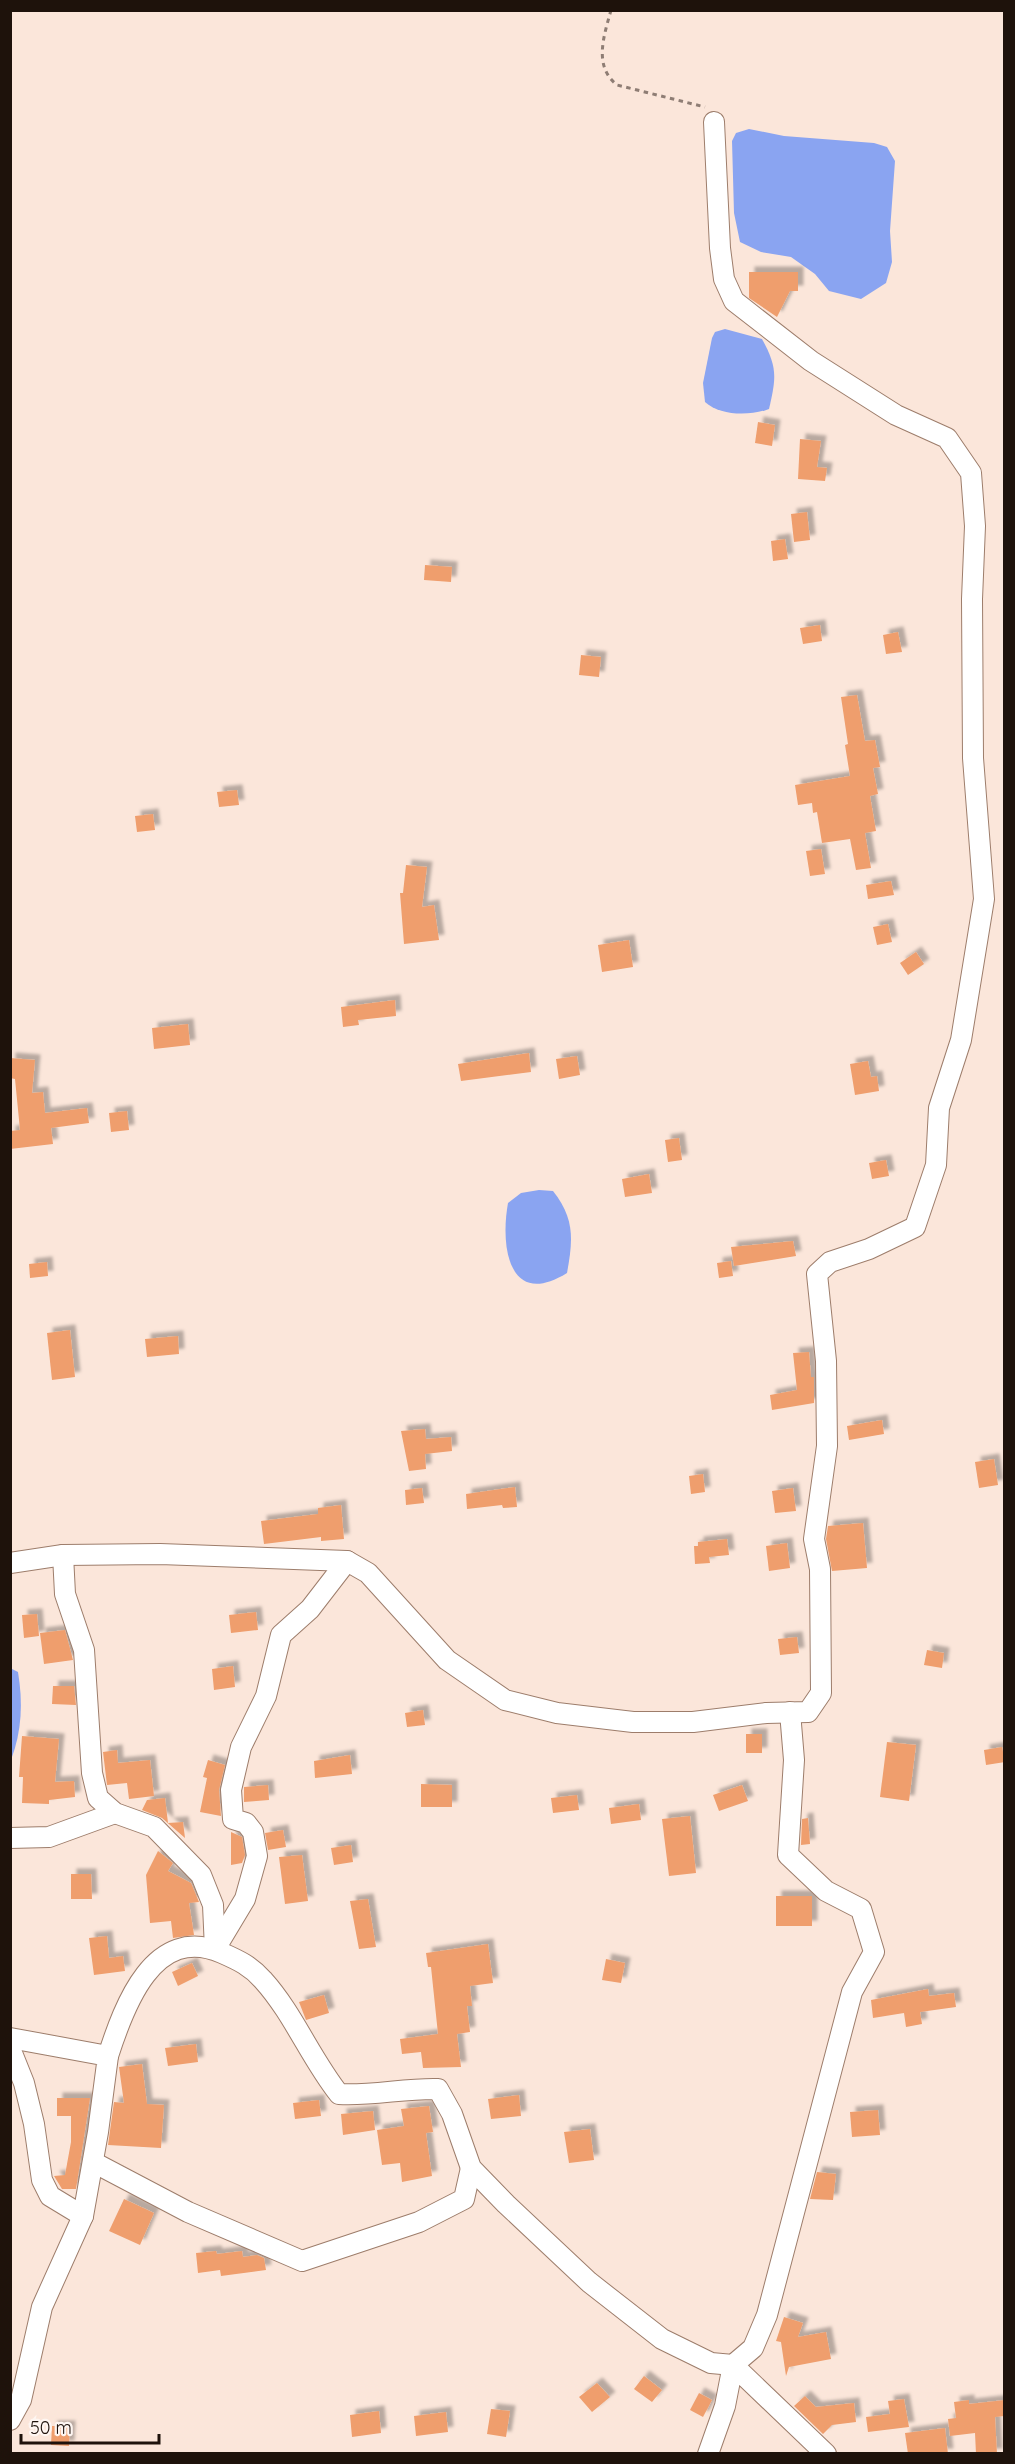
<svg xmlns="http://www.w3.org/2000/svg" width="1015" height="2464" viewBox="0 0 1015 2464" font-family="Quicksand,sans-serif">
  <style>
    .water { fill: #8aa4f1 }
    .building { fill: #ef9e6d; filter: url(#shadow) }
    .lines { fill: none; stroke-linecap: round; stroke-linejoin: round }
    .minor-casing { stroke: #9d7d6b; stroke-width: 22 }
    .path { stroke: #8e7d74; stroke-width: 3; stroke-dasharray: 4.5 4.5; stroke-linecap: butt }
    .minor { stroke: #fff; stroke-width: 20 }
  </style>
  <defs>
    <filter id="shadow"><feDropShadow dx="5.5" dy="-5.5" stdDeviation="1.5" flood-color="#0004"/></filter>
  </defs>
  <rect width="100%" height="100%" fill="#fbe6da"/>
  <g class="water">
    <polygon points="749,129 784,136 874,143 887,147 895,161 890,231 892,262 886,283 861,299 829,291 815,274 791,257 761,252 740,242 734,213 732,141 736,133"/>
    <path d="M 725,329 L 762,339 C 778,368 776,378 769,409 C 750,416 720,416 705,402 L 703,383 L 712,338 L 715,332 Z"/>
    <path d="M 539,1190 L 553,1191 C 575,1219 573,1240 567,1273 C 509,1309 500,1247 508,1203 L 521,1193 Z"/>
    <path d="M 10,1668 L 18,1672 C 23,1702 22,1731 11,1760 Z"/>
  </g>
  <g class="building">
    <polygon points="749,272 798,272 798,291 790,291 777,317 749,298"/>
    <polygon points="758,422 775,425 772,446 755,443"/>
    <polygon points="800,439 821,441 817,467 827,468 825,481 798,479"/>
    <polygon points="807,512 810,540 794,542 791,514"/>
    <polygon points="785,539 788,559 773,561 771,541"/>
    <polygon points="425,565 452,567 451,582 424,580"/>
    <polygon points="820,625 822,641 803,644 800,628"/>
    <polygon points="898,632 902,652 886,654 883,635"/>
    <polygon points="581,655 601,657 599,677 579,675"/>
    <polygon points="857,695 865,741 875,740 880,767 873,768 878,794 870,796 876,831 865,833 871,868 856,870 850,839 822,843 817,812 813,813 812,803 798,805 795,785 850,776 845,745 848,744 841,697"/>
    <polygon points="237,790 239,805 219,807 217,792"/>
    <polygon points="153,814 155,830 137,832 135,816"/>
    <polygon points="821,849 825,874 810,876 806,851"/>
    <polygon points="406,865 427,867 422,907 434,905 439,940 404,944 400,893 403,893"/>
    <polygon points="891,881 894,895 868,899 866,885"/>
    <polygon points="888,924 892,942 877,945 873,927"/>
    <polygon points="629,940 633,967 602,972 598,945"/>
    <polygon points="916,952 924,964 908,975 900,963"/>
    <polygon points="395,1000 396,1016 358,1020 359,1025 343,1027 341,1007"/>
    <polygon points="188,1024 190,1045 154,1049 152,1028"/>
    <polygon points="529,1053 531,1072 461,1081 458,1064"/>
    <polygon points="577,1056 580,1075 559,1079 556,1059"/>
    <polygon points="10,1058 35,1060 32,1093 43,1092 45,1113 87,1108 89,1123 51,1128 53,1144 10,1149 10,1131 20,1130 15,1079 10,1078"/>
    <polygon points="868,1061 871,1077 877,1076 879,1091 855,1095 850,1064"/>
    <polygon points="127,1111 129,1130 111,1132 109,1113"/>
    <polygon points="679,1138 682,1160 668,1162 665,1140"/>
    <polygon points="886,1160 889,1176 872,1179 869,1163"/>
    <polygon points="649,1174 652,1193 625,1197 622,1179"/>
    <polygon points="793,1241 796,1256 734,1266 731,1247"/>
    <polygon points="731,1261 733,1276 719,1278 717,1263"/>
    <polygon points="47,1262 48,1276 30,1278 29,1264"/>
    <polygon points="70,1330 75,1377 52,1380 47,1333"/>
    <polygon points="178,1336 179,1354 147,1357 145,1339"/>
    <polygon points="809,1352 811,1377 814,1377 814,1403 772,1410 770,1395 797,1390 793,1353"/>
    <polygon points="882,1420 884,1434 849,1440 847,1426"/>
    <polygon points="425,1429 426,1439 451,1437 452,1451 425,1454 426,1469 409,1471 401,1431"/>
    <polygon points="994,1459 998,1485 979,1488 975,1462"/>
    <polygon points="703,1474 705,1492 691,1494 689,1476"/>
    <polygon points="515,1487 517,1507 503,1508 502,1505 467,1509 466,1494"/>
    <polygon points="422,1488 424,1503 406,1505 405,1490"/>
    <polygon points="793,1488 796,1511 775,1513 772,1491"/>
    <polygon points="341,1505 344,1539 321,1541 321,1537 264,1544 261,1521 318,1514 318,1508"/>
    <polygon points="863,1523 867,1568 832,1571 826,1539 828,1526"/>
    <polygon points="727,1539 729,1555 709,1557 710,1563 695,1564 694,1546 698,1546 698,1542"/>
    <polygon points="787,1543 790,1568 769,1571 766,1546"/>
    <polygon points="256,1612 258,1630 231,1633 229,1615"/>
    <polygon points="37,1614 39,1636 24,1638 22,1615"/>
    <polygon points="65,1630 73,1660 44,1664 40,1633"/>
    <polygon points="797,1637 799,1653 780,1655 778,1639"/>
    <polygon points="927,1650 944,1653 942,1668 924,1665"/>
    <polygon points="233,1666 235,1687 214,1690 212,1669"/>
    <polygon points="53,1686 74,1686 76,1705 52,1704"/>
    <polygon points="423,1710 425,1725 407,1727 405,1713"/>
    <rect x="746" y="1734" width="16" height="19"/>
    <polygon points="22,1736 59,1739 55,1782 74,1781 75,1797 49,1800 49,1804 22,1803 23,1777 19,1777"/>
    <polygon points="887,1742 916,1745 909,1801 880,1797"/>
    <polygon points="1002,1747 1005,1762 986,1765 984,1750"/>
    <polygon points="117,1750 118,1763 150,1760 154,1796 129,1799 127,1783 107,1785 103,1752"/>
    <polygon points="350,1755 352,1774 315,1778 314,1761"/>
    <polygon points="208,1760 225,1765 219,1790 221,1816 200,1812 207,1778 203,1777"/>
    <polygon points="421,1784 452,1785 452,1807 421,1807"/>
    <polygon points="268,1785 269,1800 244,1802 244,1787"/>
    <polygon points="742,1785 748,1801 719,1811 713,1795"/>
    <polygon points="577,1795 579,1810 553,1813 551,1798"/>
    <polygon points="165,1798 168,1823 183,1822 185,1838 162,1818 142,1810 147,1800"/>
    <polygon points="639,1804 641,1820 611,1824 609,1808"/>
    <polygon points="690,1816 696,1873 669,1876 662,1819"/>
    <polygon points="808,1818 810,1844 801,1845 802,1819"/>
    <polygon points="283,1830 286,1847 268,1850 265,1833"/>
    <polygon points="231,1832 242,1837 245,1855 242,1863 231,1865"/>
    <polygon points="351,1845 353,1862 334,1865 331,1848"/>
    <polygon points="158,1851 173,1863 168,1871 191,1883 199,1902 189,1903 194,1935 173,1938 171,1921 150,1923 146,1875"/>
    <polygon points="302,1855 308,1901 285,1904 279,1857"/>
    <polygon points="71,1874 91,1874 92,1899 71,1899"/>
    <rect x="776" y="1896" width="36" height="30"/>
    <polygon points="368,1899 376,1947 359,1949 350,1901"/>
    <polygon points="107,1936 109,1958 123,1956 125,1971 94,1975 89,1938"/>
    <polygon points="488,1944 493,1983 470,1986 472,2006 467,2006 470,2032 457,2034 461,2067 423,2068 421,2052 402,2054 400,2039 438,2034 431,1967 428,1967 426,1953"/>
    <polygon points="606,1959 625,1963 621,1983 602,1980"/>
    <polygon points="192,1963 198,1976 178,1986 172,1972"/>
    <polygon points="928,1989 929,1996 954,1993 956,2007 920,2012 922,2024 906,2027 904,2013 873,2018 871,2000"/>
    <polygon points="324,1995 329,2013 306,2020 299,2002"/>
    <polygon points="196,2044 198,2062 168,2066 165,2048"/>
    <polygon points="142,2064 147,2104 164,2105 161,2148 108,2145 114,2102 124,2103 119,2067"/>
    <polygon points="519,2095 521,2116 491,2119 488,2099"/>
    <polygon points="57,2098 90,2098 76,2189 62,2189 54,2176 65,2175 71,2142 71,2116 57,2116"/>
    <polygon points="319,2100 321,2116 295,2119 293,2103"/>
    <polygon points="429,2106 433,2132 426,2133 432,2176 402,2182 400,2163 382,2165 377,2130 404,2126 401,2109"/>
    <polygon points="878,2110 880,2135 852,2137 850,2112"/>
    <polygon points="373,2111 375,2130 343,2135 341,2114"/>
    <polygon points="590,2129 594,2160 569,2163 564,2132"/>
    <polygon points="817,2172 836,2174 833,2200 810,2199"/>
    <polygon points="124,2199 154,2213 140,2245 109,2231"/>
    <polygon points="216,2251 217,2254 242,2251 243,2257 257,2255 264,2258 266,2270 221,2276 220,2270 198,2273 196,2253"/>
    <polygon points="784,2317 803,2323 798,2337 826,2332 831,2359 789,2367 786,2376 781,2342 776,2341"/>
    <polygon points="644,2376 662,2390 652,2402 634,2389"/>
    <polygon points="597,2383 610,2397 592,2412 579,2397"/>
    <polygon points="699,2393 712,2400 703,2417 690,2410"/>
    <polygon points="805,2396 816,2407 854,2403 856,2422 832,2425 823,2434 794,2406"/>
    <polygon points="904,2399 909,2427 868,2432 866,2417 890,2414 888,2401"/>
    <polygon points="969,2400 969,2404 1005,2400 1005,2416 995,2417 997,2454 976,2454 975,2433 950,2436 948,2419 956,2418 954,2402"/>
    <polygon points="491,2409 510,2411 506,2437 487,2434"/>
    <polygon points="379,2411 381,2433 352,2437 350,2415"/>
    <polygon points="446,2412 448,2432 416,2436 414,2416"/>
    <polygon points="52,2426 70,2426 69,2446 51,2445"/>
    <polygon points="945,2428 948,2454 908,2454 905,2433"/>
  </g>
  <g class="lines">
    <g class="minor-casing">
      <g id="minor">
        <polyline points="63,1555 65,1594 84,1650 92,1773 98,1798 115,1813 154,1827 201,1875 213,1905 215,1949"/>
        <polyline points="10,1563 63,1555 160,1554 347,1561 368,1573 447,1660 505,1700 557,1713 633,1722 693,1722 766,1713 808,1712 821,1693 820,1569 814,1539 827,1446 826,1361 817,1274 830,1262 869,1249 915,1227 936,1165 939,1108 961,1040 984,899 973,758 972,599 975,526 971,473 947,438 896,415 811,361 734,301 724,279 720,248 714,122"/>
        <polyline points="10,1838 49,1837 115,1813"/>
        <polyline points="215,1949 245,1899 257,1856 253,1832 246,1823 233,1819 231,1790 241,1747 266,1696 281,1635 310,1609 347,1561"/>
        <polyline points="10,2038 108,2056 98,2132 83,2216 42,2307 21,2400 10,2420"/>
        <polyline points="10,2048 24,2083 34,2124 42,2180 50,2196 83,2216"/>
        <path d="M 108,2056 C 124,2006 154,1923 222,1953 C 238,1960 251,1966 263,1980 C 293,2013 311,2059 339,2094 C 372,2096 405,2088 438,2089 L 452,2114 L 471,2168 L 506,2204 L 589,2282 L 662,2339 L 711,2363 L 733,2365 L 753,2348 L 767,2315 L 852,1992 L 874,1952 L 861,1909 L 826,1891 L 788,1855 L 794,1760 L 790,1712"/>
        <polyline points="93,2162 188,2212 302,2261 419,2222 464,2199 471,2168"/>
        <polyline points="708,2454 725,2406 733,2365 826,2454"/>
      </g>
    </g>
    <path class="path" d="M 611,10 C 604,36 593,66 617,85 L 705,107"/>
    <use href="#minor" class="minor"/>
  </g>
  <rect width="1015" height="2464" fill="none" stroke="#1e120b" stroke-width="24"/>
  <path d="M21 2434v9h138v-9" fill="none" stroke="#1e120b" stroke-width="3"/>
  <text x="30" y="2434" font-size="18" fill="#1e120b" stroke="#fef6f2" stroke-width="4.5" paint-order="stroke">50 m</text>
</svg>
